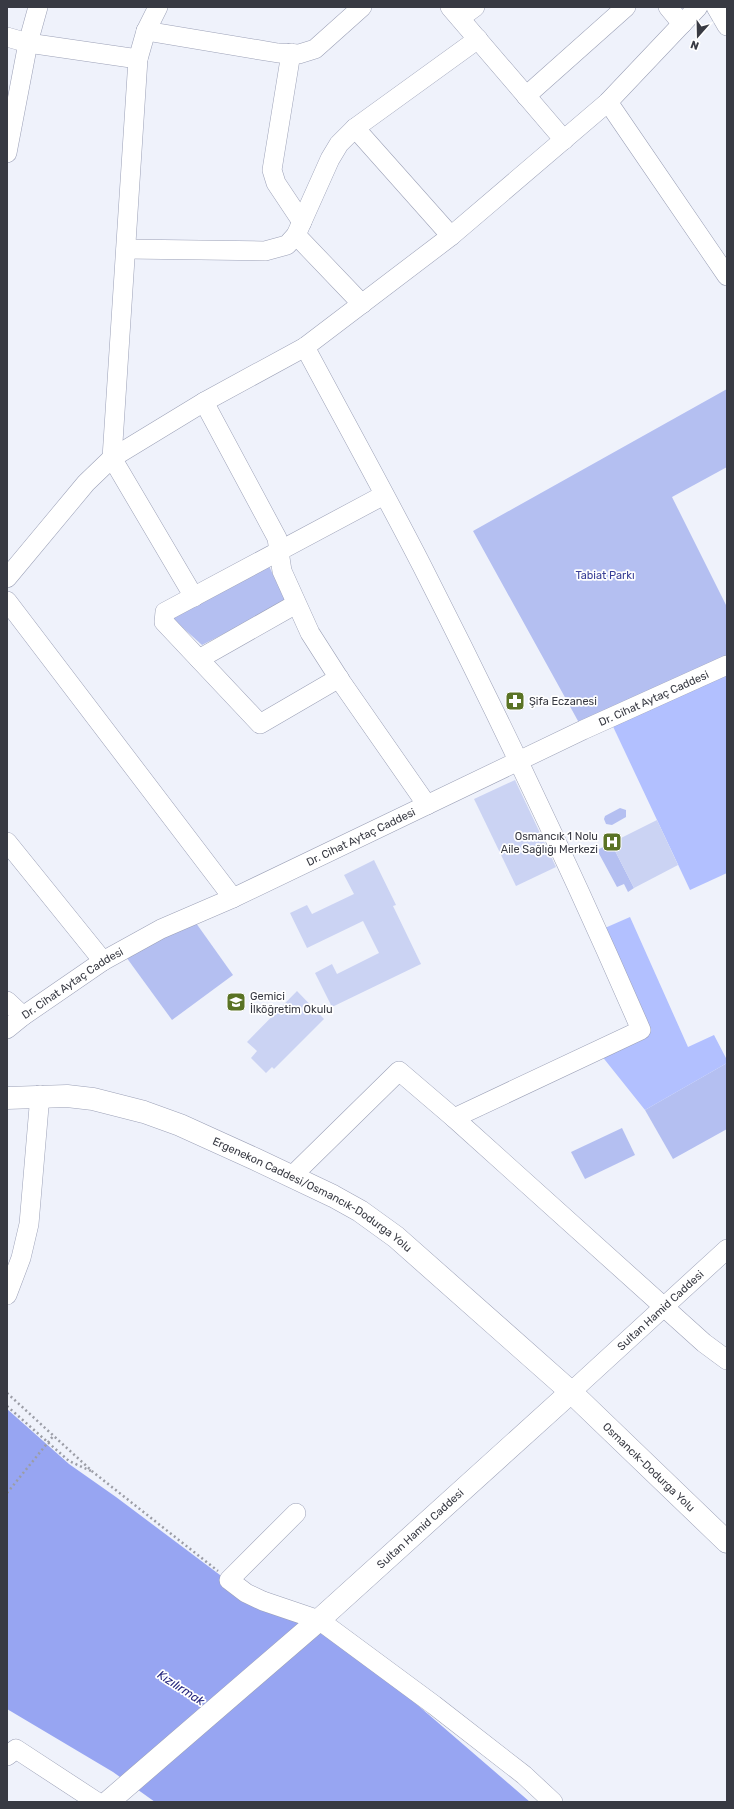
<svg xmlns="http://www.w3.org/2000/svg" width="734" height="1809" viewBox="0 0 734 1809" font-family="Rubik,sans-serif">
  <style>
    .green { fill: #b4bff1 }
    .forest { fill: #b2c0ff }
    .water { fill: #97a5f2 }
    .building { fill: #cbd3f3 }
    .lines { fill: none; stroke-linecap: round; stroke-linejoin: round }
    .minor-casing { stroke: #9ca1b7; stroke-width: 20 }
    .major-casing { stroke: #9ca1b7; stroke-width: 23 }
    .path { stroke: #9b9da6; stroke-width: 2.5; stroke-dasharray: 2 3; stroke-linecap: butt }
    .minor { stroke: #fff; stroke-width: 19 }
    .major { stroke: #fff; stroke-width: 22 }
    .path-bridge { stroke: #9b9da6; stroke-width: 2.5; stroke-dasharray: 2 3; stroke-linecap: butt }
    .labels { text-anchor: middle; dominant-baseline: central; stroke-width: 3.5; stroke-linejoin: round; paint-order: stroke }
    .park-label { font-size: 11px; fill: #373e96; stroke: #fff }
    .street-label { font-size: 11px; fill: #383a43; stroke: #fff }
    .poi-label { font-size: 11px; fill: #383a43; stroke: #fff; text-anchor: start }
    .water-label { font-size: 12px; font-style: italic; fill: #26277e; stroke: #fff }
  </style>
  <rect width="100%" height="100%" fill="#eff2fb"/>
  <g class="green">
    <polygon points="727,389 727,467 672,497 727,607 727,665 583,730 473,531"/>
    <polygon points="269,566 286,602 202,645 172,618"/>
    <polygon points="620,808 626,810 626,817 612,825 606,824 604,819 605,816"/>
    <polygon points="611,843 634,888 628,892 624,884 617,887 597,850"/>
    <polygon points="191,916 233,975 172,1020 121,950"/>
    <polygon points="727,1063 727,1129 673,1159 645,1110"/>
    <polygon points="622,1128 635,1155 585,1179 571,1152"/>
  </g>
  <g class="forest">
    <polygon points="727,665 727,873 690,890 609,718"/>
    <polygon points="630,917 688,1047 714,1035 727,1060 727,1063 645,1110 597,1050 641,1030 598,931"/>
  </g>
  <polygon class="water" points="7,1409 69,1464 116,1497 228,1581 319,1620 530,1802 155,1802 113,1772 7,1709"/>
  <g class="building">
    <polygon points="515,780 556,867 516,886 474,799"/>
    <polygon points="657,820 678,865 634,888 611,843"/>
    <polygon points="374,860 396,905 393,906 421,964 332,1007 315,973 332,964 337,974 379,953 363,921 307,948 290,913 307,905 312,914 354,894 344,875"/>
    <polygon points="297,991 324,1019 274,1069 272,1067 266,1073 251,1058 257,1051 247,1042"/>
  </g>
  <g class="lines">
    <g class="minor-casing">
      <g id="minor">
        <polyline points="158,7 146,31 138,59 112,458 194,597"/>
        <polyline points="450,7 564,140"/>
        <polyline points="668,7 682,24"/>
        <polyline points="716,7 727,26"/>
        <polyline points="460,18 475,7"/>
        <polyline points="146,31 278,53 299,54 315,49 362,7"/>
        <polyline points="7,37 28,43 138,59"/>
        <polyline points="291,53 272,170 276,183 302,222"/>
        <polyline points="526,96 626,7"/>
        <polyline points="608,102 727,276"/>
        <polyline points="355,128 451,236"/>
        <polyline points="7,153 28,43 38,7"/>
        <polyline points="296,235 362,304"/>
        <polyline points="126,249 265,251 287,245 296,235 330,159 339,144 355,128 478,39"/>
        <path d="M 305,347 C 344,420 384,492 422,566 C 500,719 573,873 641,1030 L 454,1118"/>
        <polyline points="204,402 277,538 282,571 310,633 342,683 427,805"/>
        <polyline points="7,578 86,483 112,458 204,402 305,347 451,236 608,102 698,7"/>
        <polyline points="7,601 233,898"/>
        <polyline points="199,659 296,604"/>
        <polyline points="339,678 260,724 164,622 165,612 384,495"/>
        <polyline points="7,842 103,961"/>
        <polyline points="7,1001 23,1016"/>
        <path id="s1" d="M 7,1029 L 23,1016 L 103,961 L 161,929 L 233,898 L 583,730 L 727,665"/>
        <polyline points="292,1176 399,1071 454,1118 704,1343 727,1360"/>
        <polyline points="7,1295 21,1258 29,1224 40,1095"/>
        <path id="s2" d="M 571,1392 L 727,1249"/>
        <polyline points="296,1513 229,1580 246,1593 263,1601 319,1620 434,1705 524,1775 553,1802"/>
        <polyline points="7,1756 16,1749 97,1802"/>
      </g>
    </g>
    <g class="major-casing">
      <g id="major">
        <path id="s3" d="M 7,1098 L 67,1096 L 93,1099 L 144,1112 L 180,1125 L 255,1159 L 333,1196 L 360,1211 L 396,1237 L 571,1392 L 727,1542"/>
        <path id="s4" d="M 108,1802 L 319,1620 L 571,1392"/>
      </g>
    </g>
    <g class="path">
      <polyline points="7,1393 93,1472 218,1571"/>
      <polyline points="7,1406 69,1461 91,1471"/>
    </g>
    <use href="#minor" class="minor"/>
    <use href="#major" class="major"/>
    <polyline class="path-bridge" points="7,1493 54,1435"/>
  </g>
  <defs>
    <g id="pharmacy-square" transform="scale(1)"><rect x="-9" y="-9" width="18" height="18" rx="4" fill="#5a7325" stroke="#fff"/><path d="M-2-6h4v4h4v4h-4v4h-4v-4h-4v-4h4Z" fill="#fff"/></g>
    <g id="hospital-square" transform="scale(1)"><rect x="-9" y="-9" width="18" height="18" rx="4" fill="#5a7325" stroke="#fff"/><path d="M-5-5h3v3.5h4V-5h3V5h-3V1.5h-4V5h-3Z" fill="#fff"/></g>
    <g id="school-square" transform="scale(1)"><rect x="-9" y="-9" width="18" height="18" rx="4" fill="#5a7325" stroke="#fff"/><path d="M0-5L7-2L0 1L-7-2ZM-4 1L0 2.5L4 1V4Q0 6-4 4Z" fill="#fff"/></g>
  </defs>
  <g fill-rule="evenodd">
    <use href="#pharmacy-square" x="515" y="701"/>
    <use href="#hospital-square" x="612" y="842"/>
    <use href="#school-square" x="236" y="1002"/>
  </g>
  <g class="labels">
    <g class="park-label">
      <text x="605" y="575">Tabiat Parkı</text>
    </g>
    <g class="street-label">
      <text stroke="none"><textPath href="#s1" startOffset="728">Dr. Cihat Aytaç Caddesi</textPath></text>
      <text stroke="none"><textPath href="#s1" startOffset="404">Dr. Cihat Aytaç Caddesi</textPath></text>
      <text stroke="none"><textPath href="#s1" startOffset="80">Dr. Cihat Aytaç Caddesi</textPath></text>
      <text stroke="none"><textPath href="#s3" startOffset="327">Ergenekon Caddesi/Osmancık-Dodurga Yolu</textPath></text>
      <text stroke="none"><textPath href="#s2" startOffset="121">Sultan Hamid Caddesi</textPath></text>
      <text stroke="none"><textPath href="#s3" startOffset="763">Osmancık-Dodurga Yolu</textPath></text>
      <text stroke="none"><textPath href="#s4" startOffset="415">Sultan Hamid Caddesi</textPath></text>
    </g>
    <g class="poi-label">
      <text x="529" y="701">Şifa Eczanesi</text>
      <text x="598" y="836" text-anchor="end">Osmancık 1 Nolu<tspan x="598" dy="13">Aile Sağlığı Merkezi</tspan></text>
      <text x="250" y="996">Gemici<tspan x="250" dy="13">İlköğretim Okulu</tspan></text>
    </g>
    <g class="water-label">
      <text transform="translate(181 1688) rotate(33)">Kızılırmak</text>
    </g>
  </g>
  <rect width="734" height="1809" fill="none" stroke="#383a43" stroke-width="16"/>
  <g transform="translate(698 36) rotate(200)" stroke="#ffffff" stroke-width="3" paint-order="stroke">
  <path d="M0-3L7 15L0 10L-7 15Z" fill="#383a43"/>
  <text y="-6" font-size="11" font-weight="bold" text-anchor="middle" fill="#383a43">N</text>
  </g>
</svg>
